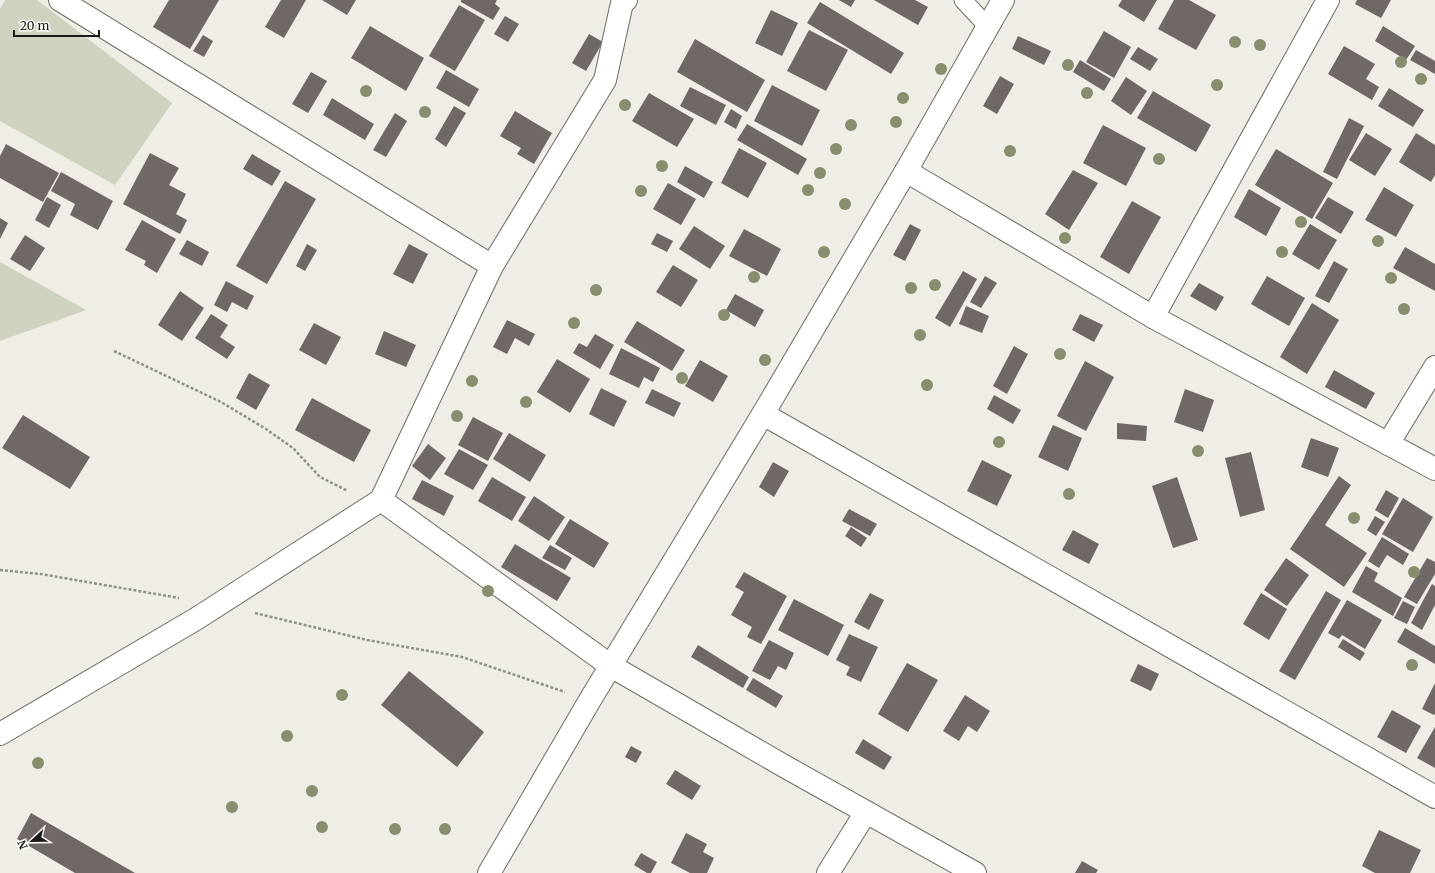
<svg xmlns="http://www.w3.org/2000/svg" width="1435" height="873" viewBox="0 0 1435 873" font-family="Merriweather,serif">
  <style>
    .green { fill: #cdd3be }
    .building { fill: #6f6867 }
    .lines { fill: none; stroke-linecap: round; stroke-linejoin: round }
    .service-casing { stroke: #6f6c67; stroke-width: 19 }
    .minor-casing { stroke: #6f6c67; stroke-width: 24 }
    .path { stroke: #92908b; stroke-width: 2.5; stroke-dasharray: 3 2; stroke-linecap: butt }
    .service { stroke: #fff; stroke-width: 17 }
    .minor { stroke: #fff; stroke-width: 22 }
    .tree { fill: #898d6d }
  </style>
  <rect width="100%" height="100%" fill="#efede6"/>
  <g class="green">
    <polygon points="5,0 37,0 172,103 115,185 0,121 0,9"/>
    <polygon points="0,262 86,310 0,341"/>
  </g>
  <g class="building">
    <polygon points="169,0 219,0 190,49 153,27"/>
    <polygon points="281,0 306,0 284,38 265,27"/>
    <polygon points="322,0 356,0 347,15"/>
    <polygon points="461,0 497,0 495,4 500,8 493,20 461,2"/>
    <polygon points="839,0 855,0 851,7"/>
    <polygon points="874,0 915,0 928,7 918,25"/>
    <polygon points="1122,0 1157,0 1144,22 1118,6"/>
    <polygon points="1174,0 1189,0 1216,15 1196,50 1158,29"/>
    <polygon points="1357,0 1391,0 1381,18 1355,4"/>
    <polygon points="820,2 904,53 891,74 807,23"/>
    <polygon points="459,5 485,20 455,71 429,56"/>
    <polygon points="771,10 798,23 782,56 755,43"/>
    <polygon points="505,16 519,24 508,42 494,34"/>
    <polygon points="370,26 424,58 406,91 351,58"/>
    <polygon points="1383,26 1415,46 1406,60 1375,41"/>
    <polygon points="809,30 848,50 826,91 787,71"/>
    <polygon points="1104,31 1131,47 1114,78 1086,62"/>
    <polygon points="589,34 603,42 586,71 572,63"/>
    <polygon points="203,35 213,41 204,57 193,51"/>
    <polygon points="1018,36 1051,51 1044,65 1012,49"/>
    <polygon points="695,39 765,80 747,112 677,72"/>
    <polygon points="1344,46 1375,64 1366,79 1379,87 1372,100 1328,74"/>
    <polygon points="1138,47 1158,59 1150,71 1130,59"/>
    <polygon points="1416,50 1435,61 1435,74 1410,60"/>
    <polygon points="1080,60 1111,79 1104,91 1073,72"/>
    <polygon points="446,70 479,89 469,107 436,88"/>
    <polygon points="311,72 327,81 308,113 292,104"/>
    <polygon points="1000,76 1014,84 997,114 983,106"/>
    <polygon points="1126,77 1147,91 1131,115 1111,101"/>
    <polygon points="772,85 820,110 802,146 754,121"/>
    <polygon points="690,87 726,105 716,125 680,106"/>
    <polygon points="1389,88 1424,110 1413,127 1378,106"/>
    <polygon points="1153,91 1211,125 1196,152 1137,118"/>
    <polygon points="649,93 694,119 677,147 632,121"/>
    <polygon points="332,98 374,124 365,140 323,115"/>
    <polygon points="454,106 466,113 446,147 435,139"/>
    <polygon points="731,109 742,116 736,129 724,122"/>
    <polygon points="515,111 552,133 534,164 517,154 521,148 500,136"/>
    <polygon points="395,113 407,121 386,157 373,150"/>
    <polygon points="1349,118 1364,126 1337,179 1323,172"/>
    <polygon points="747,124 807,159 798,175 737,140"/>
    <polygon points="1103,125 1146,148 1126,186 1083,163"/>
    <polygon points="1366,133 1392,149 1375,176 1349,160"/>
    <polygon points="1416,133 1435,145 1435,175 1431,182 1399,162"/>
    <polygon points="6,144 59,173 43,202 0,178 0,156"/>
    <polygon points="739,148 767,163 748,198 721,183"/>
    <polygon points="1276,149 1333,183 1312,219 1255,185"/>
    <polygon points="150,153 179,168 169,185 186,194 176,214 187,220 180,234 123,204"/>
    <polygon points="252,154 281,171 272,186 243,169"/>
    <polygon points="685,166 713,182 704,198 677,182"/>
    <polygon points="1073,170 1098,183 1069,230 1045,214"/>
    <polygon points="61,172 113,201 98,230 70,215 75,204 51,191"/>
    <polygon points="285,181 316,199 267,284 236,266"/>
    <polygon points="668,183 696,199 681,225 653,209"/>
    <polygon points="1384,187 1414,205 1396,237 1365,220"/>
    <polygon points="1249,189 1281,208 1266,236 1234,217"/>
    <polygon points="47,197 61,205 49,228 35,220"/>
    <polygon points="1328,197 1354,212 1341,234 1315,218"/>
    <polygon points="1132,201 1161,217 1129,274 1100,257"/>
    <polygon points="0,218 8,223 0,239"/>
    <polygon points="142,220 176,239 157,273 144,265 146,261 125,250"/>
    <polygon points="910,224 921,230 905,261 893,255"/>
    <polygon points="1310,224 1337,240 1319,270 1292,254"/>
    <polygon points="694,226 725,246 710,269 679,249"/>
    <polygon points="744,229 781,249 767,276 729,256"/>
    <polygon points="657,233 673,241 667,252 651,244"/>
    <polygon points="25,235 45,248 30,271 10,259"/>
    <polygon points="187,240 209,252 202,266 179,254"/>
    <polygon points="307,244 317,250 305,271 296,266"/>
    <polygon points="409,244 428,254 413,284 393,274"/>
    <polygon points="1405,247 1435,264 1435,291 1393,268"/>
    <polygon points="1334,261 1348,269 1329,303 1315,296"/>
    <polygon points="673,265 698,280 681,307 656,292"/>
    <polygon points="963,271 977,279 950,327 935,318"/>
    <polygon points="985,276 997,283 981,308 970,302"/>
    <polygon points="1267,276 1305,298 1289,326 1251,304"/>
    <polygon points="226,281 254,296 247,310 232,302 227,312 214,305"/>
    <polygon points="1199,283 1224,297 1216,311 1190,296"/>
    <polygon points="180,291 204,308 182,341 158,325"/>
    <polygon points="735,294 764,310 755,327 726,310"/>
    <polygon points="1312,303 1339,320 1307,374 1280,357"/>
    <polygon points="966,306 989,316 982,333 959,324"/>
    <polygon points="211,314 228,325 220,337 235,347 227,359 195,338"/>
    <polygon points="1080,314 1103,325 1094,342 1072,330"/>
    <polygon points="507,320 535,334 529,346 515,338 507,354 493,347"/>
    <polygon points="637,321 685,350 672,371 624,342"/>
    <polygon points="314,323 341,337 326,365 299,350"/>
    <polygon points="384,331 416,345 406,367 375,354"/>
    <polygon points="595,334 614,345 600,369 573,353 579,343 587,347"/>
    <polygon points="1014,346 1028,354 1007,394 993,386"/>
    <polygon points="621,348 660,368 653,382 644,377 639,388 609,374"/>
    <polygon points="557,359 590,379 570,413 537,392"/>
    <polygon points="700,360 728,376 713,402 685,386"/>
    <polygon points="1085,361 1114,377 1086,431 1057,416"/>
    <polygon points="1334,370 1375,393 1366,409 1325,387"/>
    <polygon points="249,373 270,385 256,410 236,398"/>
    <polygon points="601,388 627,401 614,427 589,414"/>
    <polygon points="652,389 681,403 674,417 645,403"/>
    <polygon points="1185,389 1214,400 1203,432 1174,422"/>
    <polygon points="994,395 1021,410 1013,424 987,409"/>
    <polygon points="312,398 371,430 354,462 295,430"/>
    <polygon points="23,415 90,457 70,489 2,448"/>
    <polygon points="473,417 503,433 488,461 458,445"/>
    <polygon points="1117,423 1147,426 1146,441 1117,439"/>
    <polygon points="1053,425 1082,438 1068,471 1038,457"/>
    <polygon points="509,433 546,455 530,482 493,459"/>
    <polygon points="1311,438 1339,448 1328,477 1301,467"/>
    <polygon points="428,444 446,458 430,480 412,466"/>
    <polygon points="459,449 488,465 473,490 444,474"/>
    <polygon points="1251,452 1265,510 1240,517 1225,458"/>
    <polygon points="982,460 1012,475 997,506 967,491"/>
    <polygon points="773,462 789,471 774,497 759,487"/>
    <polygon points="1339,476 1351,485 1325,525 1367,553 1344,587 1290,549"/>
    <polygon points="492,477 526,497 512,521 478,501"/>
    <polygon points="1177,477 1198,540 1173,548 1152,486"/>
    <polygon points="422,480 454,496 444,516 412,499"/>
    <polygon points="1386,490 1399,498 1388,518 1375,510"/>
    <polygon points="534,496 565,517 549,541 518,521"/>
    <polygon points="1403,498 1433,517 1413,552 1382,534"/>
    <polygon points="849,509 877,524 870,536 842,521"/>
    <polygon points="1375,516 1385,522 1376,536 1367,530"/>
    <polygon points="570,519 609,543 594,568 555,544"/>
    <polygon points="851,527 867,538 861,547 845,536"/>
    <polygon points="1073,530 1099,544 1089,564 1062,550"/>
    <polygon points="1382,537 1409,554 1403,565 1387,555 1379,568 1368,561"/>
    <polygon points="515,544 571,578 557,601 501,567"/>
    <polygon points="550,545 572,558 565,570 542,558"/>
    <polygon points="1286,558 1309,575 1287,606 1264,590"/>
    <polygon points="1427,558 1435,562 1435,574 1417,604 1404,597"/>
    <polygon points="1366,566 1378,573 1374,581 1402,598 1393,616 1352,592"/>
    <polygon points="744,572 787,596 761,644 747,637 752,627 731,615 744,592 735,587"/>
    <polygon points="1432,584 1435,586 1435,605 1422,630 1411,623"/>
    <polygon points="1326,591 1341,600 1295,680 1279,671"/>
    <polygon points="870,593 884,600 869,630 854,622"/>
    <polygon points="1261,593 1287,609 1269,640 1243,624"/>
    <polygon points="794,599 844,625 828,656 778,630"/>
    <polygon points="1347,600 1382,620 1365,649 1342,635 1339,639 1328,633"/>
    <polygon points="1403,601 1415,607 1407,624 1394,618"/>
    <polygon points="1405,628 1435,646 1435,664 1397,642"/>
    <polygon points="849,634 878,647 861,682 846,675 850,667 836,660"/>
    <polygon points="1343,639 1365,653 1360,661 1338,647"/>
    <polygon points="769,640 794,653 786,670 778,666 770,680 752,671"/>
    <polygon points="698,645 749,677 743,688 691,657"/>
    <polygon points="907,663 938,680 908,732 878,714"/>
    <polygon points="1138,664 1159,674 1151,691 1130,681"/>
    <polygon points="409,671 484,732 457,767 381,705"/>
    <polygon points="753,678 783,696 776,708 746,690"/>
    <polygon points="1435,683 1435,714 1434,715 1422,709"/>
    <polygon points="965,695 990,711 977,732 968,726 959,741 943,731"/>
    <polygon points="1392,710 1421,726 1406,753 1377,737"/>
    <polygon points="1435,727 1435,768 1417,758"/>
    <polygon points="863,739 892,757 884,770 855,753"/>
    <polygon points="631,746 642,752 636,763 625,757"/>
    <polygon points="675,770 701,786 692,800 666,784"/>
    <polygon points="31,813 135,873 75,873 17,839"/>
    <polygon points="1379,830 1421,850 1410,873 1375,873 1362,866"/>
    <polygon points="686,833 707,844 703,852 714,858 707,873 690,873 671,863"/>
    <polygon points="641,853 657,862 651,873 647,873 634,865"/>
    <polygon points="1082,861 1098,870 1096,873 1075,873"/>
  </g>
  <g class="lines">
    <g class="service-casing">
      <polyline id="service" points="963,0 988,27"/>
    </g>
    <g class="minor-casing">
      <g id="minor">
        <polyline points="60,0 492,266"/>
        <polyline points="906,171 1153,317 1435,469"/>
        <polyline points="1153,317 1328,0"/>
        <polyline points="763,414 1435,797"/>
        <polyline points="1388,444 1435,367"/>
        <polyline points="381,500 611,666 784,766 975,873"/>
        <polyline points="0,734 196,619 381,500 492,266 605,80 622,3 626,0"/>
        <polyline points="489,873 590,700 763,414 906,171 1003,0"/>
        <polyline points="828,873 866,812"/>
      </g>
    </g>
    <g class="path">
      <polyline points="114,351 221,402 266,429 293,448 320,477 348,491"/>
      <polyline points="0,570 41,574 179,598"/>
      <polyline points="255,613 367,640 462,657 565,692"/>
    </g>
    <use href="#service" class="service"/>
    <use href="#minor" class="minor"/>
  </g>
  <g class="tree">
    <circle cx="1235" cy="42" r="6"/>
    <circle cx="1260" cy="45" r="6"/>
    <circle cx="1401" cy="62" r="6"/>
    <circle cx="1068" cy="65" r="6"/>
    <circle cx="941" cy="69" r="6"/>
    <circle cx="1421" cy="79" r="6"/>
    <circle cx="1217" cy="85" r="6"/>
    <circle cx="366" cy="91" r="6"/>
    <circle cx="1087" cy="93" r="6"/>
    <circle cx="903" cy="98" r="6"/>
    <circle cx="625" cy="105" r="6"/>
    <circle cx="425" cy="112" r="6"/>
    <circle cx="896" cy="122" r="6"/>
    <circle cx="851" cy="125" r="6"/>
    <circle cx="836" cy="149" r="6"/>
    <circle cx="1010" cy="151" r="6"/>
    <circle cx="1159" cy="159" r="6"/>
    <circle cx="662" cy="166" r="6"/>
    <circle cx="820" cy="173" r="6"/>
    <circle cx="808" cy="190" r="6"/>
    <circle cx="641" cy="191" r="6"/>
    <circle cx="845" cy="204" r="6"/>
    <circle cx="1301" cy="222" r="6"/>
    <circle cx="1065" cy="238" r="6"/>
    <circle cx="1378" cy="241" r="6"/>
    <circle cx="824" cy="252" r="6"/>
    <circle cx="1282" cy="252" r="6"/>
    <circle cx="754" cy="277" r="6"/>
    <circle cx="1391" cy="278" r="6"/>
    <circle cx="935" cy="285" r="6"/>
    <circle cx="911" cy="288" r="6"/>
    <circle cx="596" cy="290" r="6"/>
    <circle cx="1404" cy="309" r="6"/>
    <circle cx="724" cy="315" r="6"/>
    <circle cx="574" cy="323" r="6"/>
    <circle cx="920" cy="335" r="6"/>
    <circle cx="1060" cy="354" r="6"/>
    <circle cx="765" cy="360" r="6"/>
    <circle cx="682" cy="378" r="6"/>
    <circle cx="472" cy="381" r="6"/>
    <circle cx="927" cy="385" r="6"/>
    <circle cx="526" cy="402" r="6"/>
    <circle cx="457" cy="416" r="6"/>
    <circle cx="999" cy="442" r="6"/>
    <circle cx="1198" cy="451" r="6"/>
    <circle cx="1069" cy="494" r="6"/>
    <circle cx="1354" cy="518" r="6"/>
    <circle cx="1414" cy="572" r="6"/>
    <circle cx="488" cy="591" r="6"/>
    <circle cx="1412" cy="665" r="6"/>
    <circle cx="342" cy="695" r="6"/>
    <circle cx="287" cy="736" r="6"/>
    <circle cx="38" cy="763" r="6"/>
    <circle cx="312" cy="791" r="6"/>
    <circle cx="232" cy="807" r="6"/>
    <circle cx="322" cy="827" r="6"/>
    <circle cx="395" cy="829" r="6"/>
    <circle cx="445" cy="829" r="6"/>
  </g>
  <g transform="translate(32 841) rotate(248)" stroke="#fcfaf4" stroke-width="3" paint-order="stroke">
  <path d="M0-3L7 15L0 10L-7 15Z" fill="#1a1917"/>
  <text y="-6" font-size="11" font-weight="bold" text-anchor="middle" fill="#1a1917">N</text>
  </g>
  <path d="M14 30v6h85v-6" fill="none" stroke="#1a1917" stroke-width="2"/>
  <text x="20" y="30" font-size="12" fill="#1a1917" stroke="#fcfaf4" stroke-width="3" paint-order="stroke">20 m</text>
</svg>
